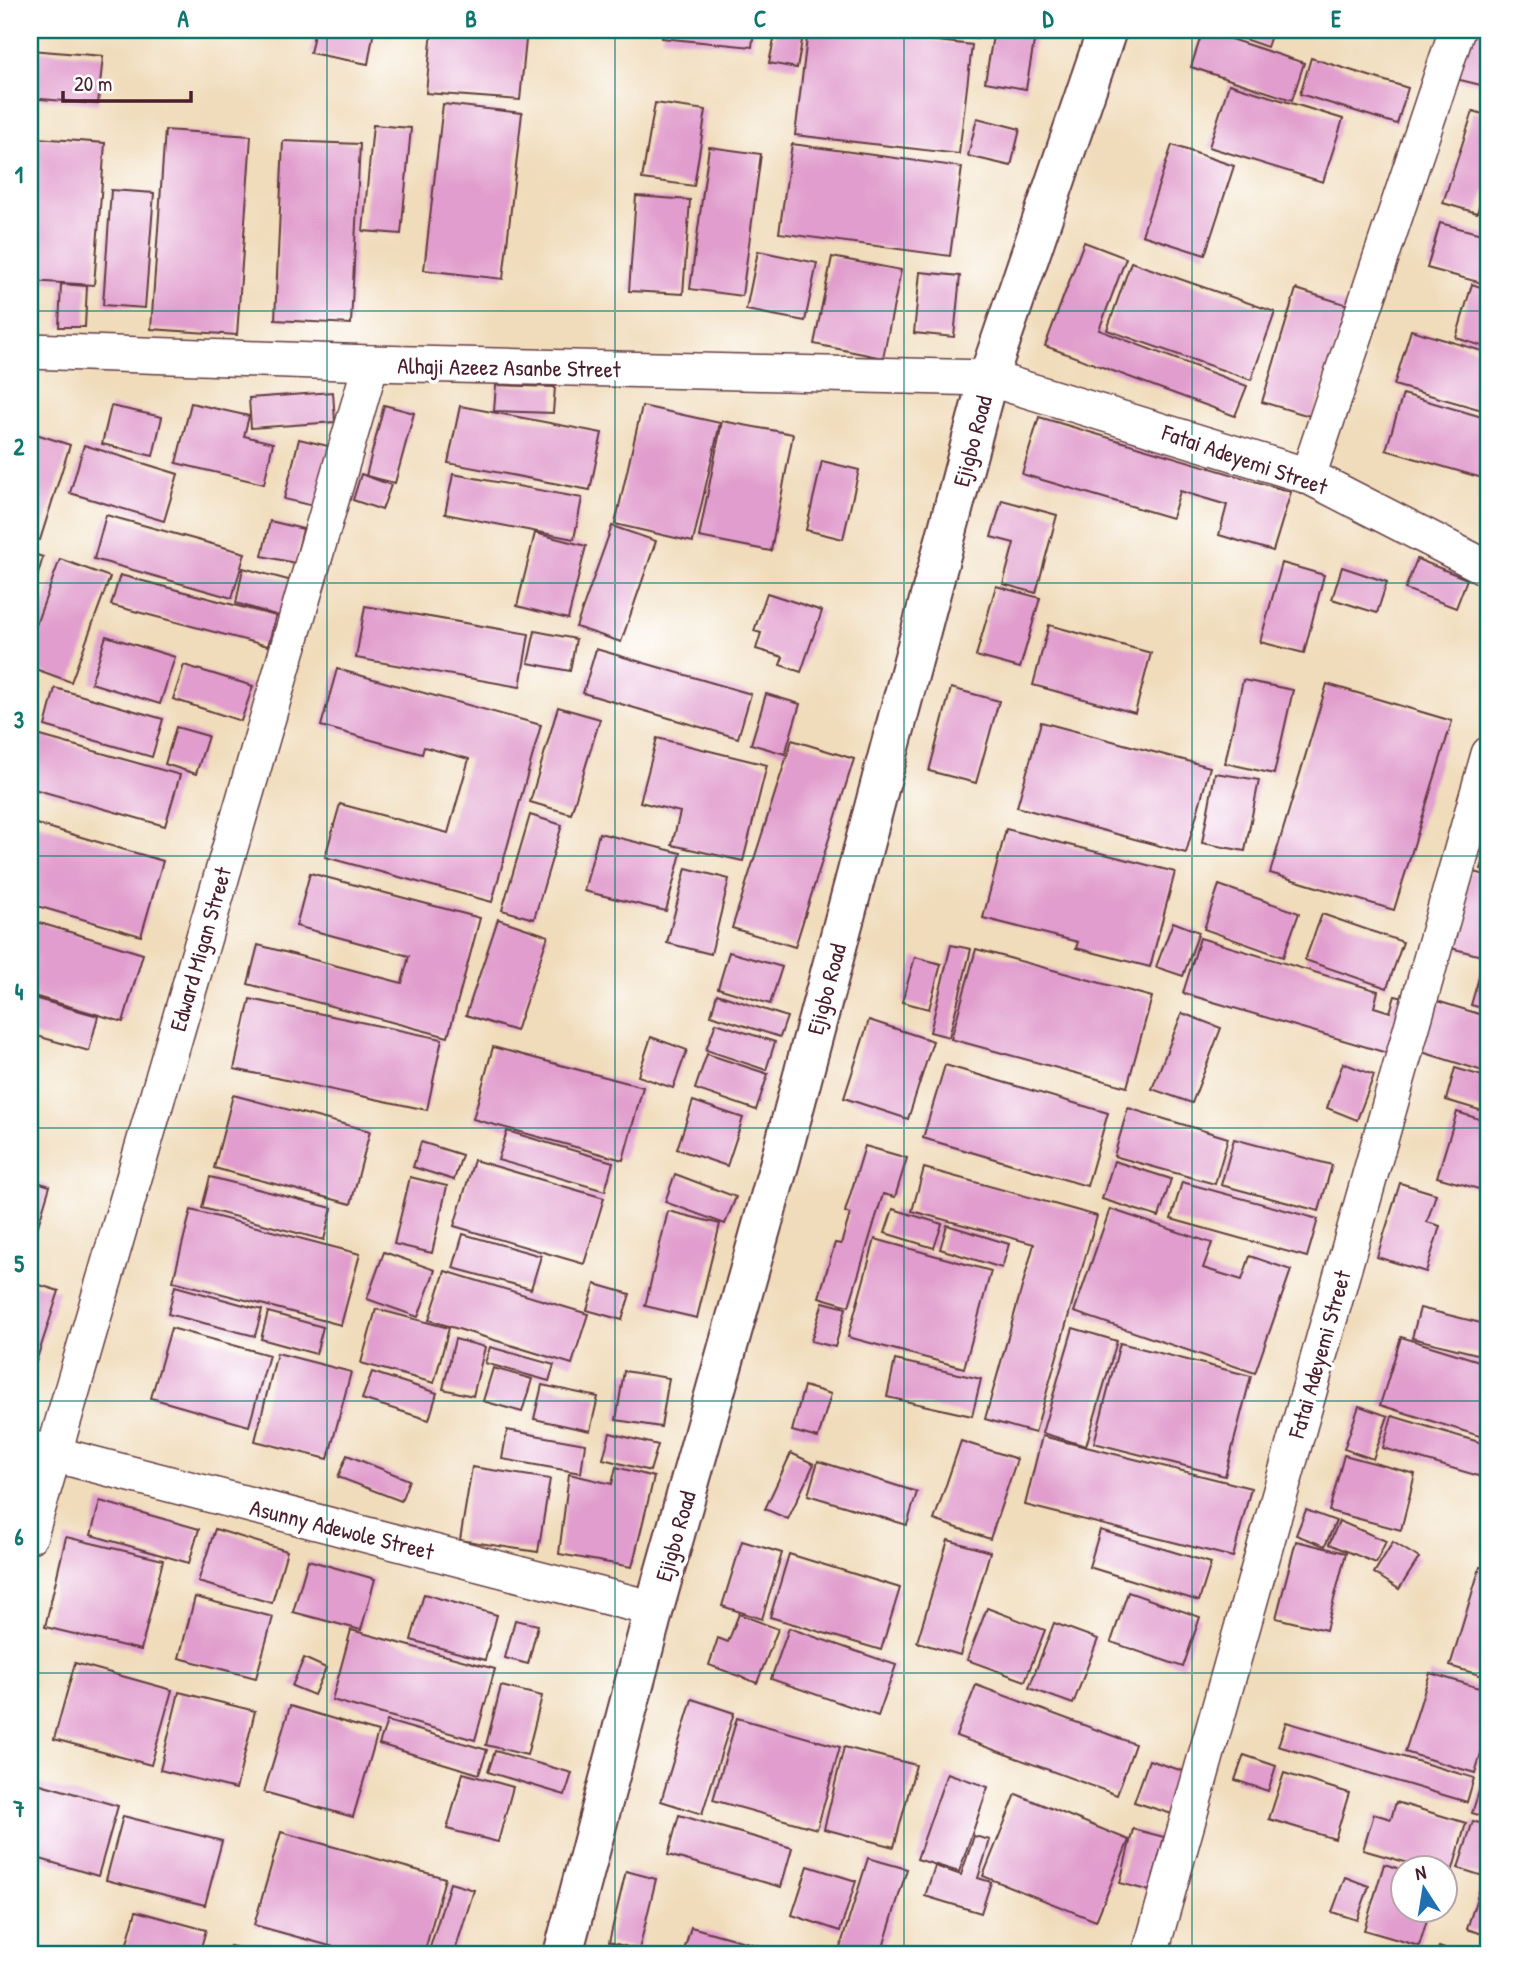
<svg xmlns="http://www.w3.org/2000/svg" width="1519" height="1984" viewBox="0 0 1519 1984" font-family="'Patrick Hand',sans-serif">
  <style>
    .building { fill: #e19dcd }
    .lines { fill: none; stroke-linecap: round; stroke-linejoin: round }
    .minor-casing { stroke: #633b40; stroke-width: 38 }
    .tertiary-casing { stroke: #633b40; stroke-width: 42 }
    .minor { stroke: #fff; stroke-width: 35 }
    .tertiary { stroke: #fff; stroke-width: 38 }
    .grid { fill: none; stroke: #0f766e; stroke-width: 2; stroke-opacity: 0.55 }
    .labels { text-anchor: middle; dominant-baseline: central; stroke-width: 7; stroke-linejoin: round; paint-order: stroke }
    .street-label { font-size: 23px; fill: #4a1f2b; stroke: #fff }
    .neatline { fill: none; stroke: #0f766e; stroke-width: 2.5 }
    .grid-label { font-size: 23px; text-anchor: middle; font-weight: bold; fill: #0f766e }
  </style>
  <rect width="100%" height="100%" fill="#fff"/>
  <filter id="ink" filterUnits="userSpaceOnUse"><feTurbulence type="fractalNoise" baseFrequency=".0143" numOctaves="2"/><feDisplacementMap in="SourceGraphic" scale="14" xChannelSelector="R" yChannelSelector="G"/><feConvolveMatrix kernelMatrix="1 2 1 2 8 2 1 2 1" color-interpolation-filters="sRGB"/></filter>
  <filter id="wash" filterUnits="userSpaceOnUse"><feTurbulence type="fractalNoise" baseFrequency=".00686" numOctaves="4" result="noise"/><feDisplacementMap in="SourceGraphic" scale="28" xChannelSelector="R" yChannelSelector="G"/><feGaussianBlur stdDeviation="1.57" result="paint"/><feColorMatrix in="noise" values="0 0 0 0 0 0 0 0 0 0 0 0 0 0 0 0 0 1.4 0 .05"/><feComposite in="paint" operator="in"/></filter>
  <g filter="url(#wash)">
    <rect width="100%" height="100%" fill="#f0dbba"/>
    <g id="blocks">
      <g class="building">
        <polygon points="315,30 374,30 368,64 310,53"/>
        <polygon points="432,30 527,30 520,100 426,93"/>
        <polygon points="663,30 754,30 752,47 662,38"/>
        <polygon points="776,30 804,30 797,68 769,63"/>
        <polygon points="808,30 843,30 972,45 959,154 795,135"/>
        <polygon points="932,30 979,30 978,38"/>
        <polygon points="994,30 1036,30 1026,89 985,82"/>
        <polygon points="1203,30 1304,63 1292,100 1191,67"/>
        <polygon points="1218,30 1273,30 1267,47"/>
        <polygon points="1470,30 1489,30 1489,87 1456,79"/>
        <polygon points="30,50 103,56 98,104 30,98"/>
        <polygon points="1311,58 1408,88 1397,124 1300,94"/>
        <polygon points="1229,84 1343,119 1323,182 1209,147"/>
        <polygon points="655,103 706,110 694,186 642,179"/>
        <polygon points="443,104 522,113 503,279 424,270"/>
        <polygon points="1473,111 1489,116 1489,193 1484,192 1477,213 1443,203"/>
        <polygon points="977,118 1020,129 1011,166 968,156"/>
        <polygon points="373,125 411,128 401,234 363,231"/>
        <polygon points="165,130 251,136 237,335 151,329"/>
        <polygon points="37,138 105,143 94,285 30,281 30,237"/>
        <polygon points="283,141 360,144 351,324 275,320"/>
        <polygon points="792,144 962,167 950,256 779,233"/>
        <polygon points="1172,145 1234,166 1205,255 1142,235"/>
        <polygon points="709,147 761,154 742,296 690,289"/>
        <polygon points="111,190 154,193 145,308 103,305"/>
        <polygon points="636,196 690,200 683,294 629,291"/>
        <polygon points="1440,223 1489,236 1489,285 1427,268"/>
        <polygon points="1084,242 1126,258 1099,330 1247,386 1235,416 1045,346"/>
        <polygon points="758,251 817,263 805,321 746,310"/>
        <polygon points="832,257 901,270 883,358 814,344"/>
        <polygon points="1131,262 1275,312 1251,380 1107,330"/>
        <polygon points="920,272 960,276 954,337 914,333"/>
        <polygon points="61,284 87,286 85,327 59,327"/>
        <polygon points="1472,284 1489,290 1489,348 1456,338"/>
        <polygon points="1296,289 1348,305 1313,417 1262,402"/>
        <polygon points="1411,330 1489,353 1489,412 1394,385"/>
        <polygon points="496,385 555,387 553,413 494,411"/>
        <polygon points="333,392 335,422 251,428 249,398"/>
        <polygon points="1403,394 1489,419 1489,480 1386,450"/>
        <polygon points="191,403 249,416 244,436 273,443 264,484 176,463"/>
        <polygon points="384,405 414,413 395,483 366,476"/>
        <polygon points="111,406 162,417 153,456 102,444"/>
        <polygon points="460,406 602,433 590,490 448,463"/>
        <polygon points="642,406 720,423 693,542 615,524"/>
        <polygon points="1039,417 1291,492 1273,551 1219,535 1227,505 1180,491 1172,518 1022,474"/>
        <polygon points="722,421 793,434 771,551 699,537"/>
        <polygon points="30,432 70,445 40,540 30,537"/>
        <polygon points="299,439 332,447 318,507 284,499"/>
        <polygon points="84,445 178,474 164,521 70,493"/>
        <polygon points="822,461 859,470 843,539 806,530"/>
        <polygon points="361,474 391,485 382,510 353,500"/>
        <polygon points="453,474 582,498 574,539 445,514"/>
        <polygon points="1002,500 1057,515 1036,593 1003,584 1014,543 991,537"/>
        <polygon points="106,515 245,553 232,598 94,559"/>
        <polygon points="270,521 303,529 295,563 262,556"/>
        <polygon points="612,526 656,541 621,642 576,627"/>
        <polygon points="535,533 586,546 568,619 517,606"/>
        <polygon points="30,553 43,557 30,601"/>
        <polygon points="60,559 110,577 71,682 30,667 30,641"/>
        <polygon points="1417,559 1467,579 1456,608 1405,589"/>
        <polygon points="1282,563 1324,575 1304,653 1260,642"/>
        <polygon points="1342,567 1387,582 1377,613 1332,599"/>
        <polygon points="243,568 292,581 282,617 236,603"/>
        <polygon points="120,575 276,616 268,646 111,605"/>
        <polygon points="996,586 1040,598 1020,668 976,656"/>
        <polygon points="767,593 822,611 801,672 780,665 783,657 756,649 761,633 754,631"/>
        <polygon points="365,606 529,634 520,687 356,658"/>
        <polygon points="1049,625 1151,653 1135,713 1033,685"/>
        <polygon points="535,631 576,639 570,671 528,663"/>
        <polygon points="106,636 175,657 160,704 91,683"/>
        <polygon points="596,649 751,694 738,738 583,693"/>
        <polygon points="184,665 253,686 241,721 173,699"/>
        <polygon points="337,669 541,725 492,902 325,857 340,804 448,833 469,759 424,747 422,754 321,726"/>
        <polygon points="1243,680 1293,690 1274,774 1225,763"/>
        <polygon points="1327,684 1452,721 1394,910 1270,873"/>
        <polygon points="55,688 163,719 152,757 45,726"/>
        <polygon points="951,688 999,701 976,783 929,771"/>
        <polygon points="766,694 800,704 785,754 751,744"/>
        <polygon points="558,707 600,719 571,814 530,802"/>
        <polygon points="1041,722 1210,767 1186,853 1017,807"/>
        <polygon points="176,727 208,736 196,774 165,764"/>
        <polygon points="30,733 180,775 165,826 30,788"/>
        <polygon points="657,738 767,765 743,861 672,845 680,812 640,802"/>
        <polygon points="792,740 854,759 795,947 732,928"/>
        <polygon points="1215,773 1259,780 1245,851 1202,843"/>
        <polygon points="530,815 562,825 534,919 502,910"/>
        <polygon points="30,822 163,861 141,936 30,904"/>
        <polygon points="1006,829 1175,872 1150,967 1076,948 1078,942 983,918"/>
        <polygon points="599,833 681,853 666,911 584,891"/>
        <polygon points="1489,846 1489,871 1481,869"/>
        <polygon points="686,868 729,879 711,954 667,943"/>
        <polygon points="1471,871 1489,876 1489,958 1451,948"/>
        <polygon points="310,873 480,918 448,1037 248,984 258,945 402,983 409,956 296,926"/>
        <polygon points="1219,885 1299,913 1283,957 1204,929"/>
        <polygon points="1322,914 1403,942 1387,988 1305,960"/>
        <polygon points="498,919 548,936 516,1031 466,1015"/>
        <polygon points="30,920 143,954 123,1022 30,995"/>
        <polygon points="1173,922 1199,932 1183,976 1156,967"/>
        <polygon points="1200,938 1378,991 1374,1007 1390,1012 1395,996 1404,998 1387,1053 1183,993"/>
        <polygon points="951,945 971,949 949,1037 930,1032"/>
        <polygon points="976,949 1152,997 1127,1087 951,1039"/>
        <polygon points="729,952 782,967 770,1004 718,988"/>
        <polygon points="915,957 941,964 929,1009 902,1002"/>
        <polygon points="1484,960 1489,961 1489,1010 1471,1005"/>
        <polygon points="717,994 787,1017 780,1037 711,1015"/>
        <polygon points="30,997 98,1016 89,1051 30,1034"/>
        <polygon points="250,999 442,1039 427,1110 234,1069"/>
        <polygon points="1437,1001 1489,1017 1489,1073 1422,1052"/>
        <polygon points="1182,1013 1221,1028 1192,1103 1152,1089"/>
        <polygon points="869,1020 933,1041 908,1119 844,1098"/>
        <polygon points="716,1023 775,1042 766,1070 706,1050"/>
        <polygon points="651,1037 687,1050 673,1088 638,1076"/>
        <polygon points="493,1047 643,1087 623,1160 473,1119"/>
        <polygon points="707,1054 768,1074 756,1110 695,1089"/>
        <polygon points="1343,1063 1374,1075 1357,1120 1327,1108"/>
        <polygon points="945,1065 1108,1113 1087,1186 923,1138"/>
        <polygon points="1455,1068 1489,1078 1489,1113 1446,1100"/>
        <polygon points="233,1095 370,1131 351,1204 214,1168"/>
        <polygon points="693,1101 743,1118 727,1166 677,1149"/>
        <polygon points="1128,1108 1228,1138 1215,1184 1114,1156"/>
        <polygon points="1457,1112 1489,1122 1489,1192 1437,1177"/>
        <polygon points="507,1131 613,1162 605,1191 498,1160"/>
        <polygon points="1234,1139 1332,1165 1319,1211 1221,1185"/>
        <polygon points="421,1142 462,1155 454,1180 413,1167"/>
        <polygon points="865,1146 907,1158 895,1197 883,1194 849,1306 819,1297 835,1243 841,1244 850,1214 845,1212"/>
        <polygon points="474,1160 604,1198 584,1264 454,1226"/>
        <polygon points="1114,1161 1171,1179 1159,1217 1102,1199"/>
        <polygon points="924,1168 1097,1216 1035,1433 985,1419 1034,1244 912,1211"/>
        <polygon points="675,1174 736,1197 725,1224 665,1202"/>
        <polygon points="210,1177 332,1208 324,1240 202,1208"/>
        <polygon points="410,1177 447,1186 432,1253 394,1244"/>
        <polygon points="30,1180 50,1186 30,1252"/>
        <polygon points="1182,1182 1318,1219 1307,1257 1171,1219"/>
        <polygon points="1400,1183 1436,1194 1427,1222 1440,1226 1426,1272 1377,1257"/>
        <polygon points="893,1209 942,1224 934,1248 885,1233"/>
        <polygon points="1110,1209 1212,1243 1203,1268 1242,1280 1250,1256 1291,1270 1255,1373 1074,1312"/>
        <polygon points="191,1210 360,1254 341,1325 173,1281"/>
        <polygon points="668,1211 720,1224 697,1318 645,1306"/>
        <polygon points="947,1225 1009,1244 1002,1268 940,1249"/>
        <polygon points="463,1234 541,1256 531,1289 453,1268"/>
        <polygon points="875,1239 991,1271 964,1368 848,1337"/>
        <polygon points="384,1252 435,1270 418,1317 367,1299"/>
        <polygon points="445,1271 588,1314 572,1364 429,1320"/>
        <polygon points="30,1282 59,1291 30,1380"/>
        <polygon points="595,1284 630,1294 622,1320 587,1310"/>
        <polygon points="175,1286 262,1310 255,1336 168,1314"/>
        <polygon points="823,1302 846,1308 835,1347 811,1341"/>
        <polygon points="1420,1308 1489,1325 1489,1357 1412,1338"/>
        <polygon points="376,1309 449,1328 434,1383 361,1363"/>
        <polygon points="268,1312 323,1327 316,1354 261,1339"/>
        <polygon points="171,1328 269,1355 249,1426 151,1398"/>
        <polygon points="1073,1328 1117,1341 1086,1446 1042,1433"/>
        <polygon points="1401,1337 1489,1364 1489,1439 1380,1405"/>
        <polygon points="455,1339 485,1347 473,1396 443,1389"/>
        <polygon points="1120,1343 1251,1376 1225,1476 1094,1443"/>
        <polygon points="490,1347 554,1365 549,1381 485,1363"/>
        <polygon points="277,1353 351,1372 328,1459 255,1441"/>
        <polygon points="895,1360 981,1379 972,1416 887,1397"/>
        <polygon points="493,1368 532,1379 522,1412 483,1401"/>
        <polygon points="624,1371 669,1378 661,1427 616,1420"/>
        <polygon points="372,1372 437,1393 429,1420 362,1399"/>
        <polygon points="542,1385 598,1397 590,1431 534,1419"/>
        <polygon points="804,1386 831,1394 818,1438 792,1431"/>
        <polygon points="1359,1406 1388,1416 1373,1459 1344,1449"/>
        <polygon points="1392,1416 1489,1445 1489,1479 1383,1448"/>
        <polygon points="507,1430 585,1444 581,1473 502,1459"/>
        <polygon points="610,1433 658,1445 650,1471 603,1459"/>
        <polygon points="1042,1436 1251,1488 1233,1557 1025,1505"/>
        <polygon points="961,1441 1017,1459 990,1539 934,1520"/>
        <polygon points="791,1453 814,1464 788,1519 765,1509"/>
        <polygon points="347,1455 409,1480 401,1501 338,1477"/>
        <polygon points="1344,1455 1415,1474 1401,1530 1329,1511"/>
        <polygon points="818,1461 917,1492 907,1525 808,1495"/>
        <polygon points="472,1467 550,1479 538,1552 460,1540"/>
        <polygon points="616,1467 654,1477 632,1567 559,1554 569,1474 612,1484"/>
        <polygon points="100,1501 199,1529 189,1563 91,1535"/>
        <polygon points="1306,1510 1336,1521 1325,1546 1296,1535"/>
        <polygon points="1339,1521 1386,1541 1376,1563 1329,1544"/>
        <polygon points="215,1529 287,1551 272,1603 198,1582"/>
        <polygon points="1100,1530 1211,1563 1199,1601 1089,1567"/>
        <polygon points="66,1537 163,1560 141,1650 45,1627"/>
        <polygon points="948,1540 990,1552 960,1655 917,1642"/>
        <polygon points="742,1541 782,1553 762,1619 722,1606"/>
        <polygon points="1296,1541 1346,1553 1326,1630 1276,1618"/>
        <polygon points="1393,1542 1419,1558 1399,1589 1374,1573"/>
        <polygon points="1489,1545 1489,1561 1484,1560"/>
        <polygon points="789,1554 900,1588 881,1650 770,1617"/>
        <polygon points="308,1560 375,1579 361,1630 293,1612"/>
        <polygon points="1480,1567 1489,1569 1489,1678 1450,1666"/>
        <polygon points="1128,1592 1200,1617 1183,1667 1111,1642"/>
        <polygon points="424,1594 497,1615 485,1660 411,1640"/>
        <polygon points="195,1597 273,1617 256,1678 179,1658"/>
        <polygon points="987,1608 1045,1630 1025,1681 967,1660"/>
        <polygon points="739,1614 778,1629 757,1683 709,1665 718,1638 728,1642"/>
        <polygon points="515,1620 538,1625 528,1664 505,1658"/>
        <polygon points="1054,1623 1098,1639 1073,1704 1029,1688"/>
        <polygon points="789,1628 896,1665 878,1716 771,1679"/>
        <polygon points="351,1630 495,1669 475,1740 332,1700"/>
        <polygon points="304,1658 326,1668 314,1695 292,1686"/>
        <polygon points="75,1663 172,1690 151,1765 54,1739"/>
        <polygon points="1430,1673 1489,1691 1489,1727 1475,1773 1405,1752"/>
        <polygon points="976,1685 1135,1744 1117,1795 956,1736"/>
        <polygon points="501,1686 542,1696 527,1755 486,1745"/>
        <polygon points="179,1692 255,1711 236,1789 160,1770"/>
        <polygon points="692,1699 734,1713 702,1814 661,1801"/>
        <polygon points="290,1706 378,1732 353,1817 264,1792"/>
        <polygon points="737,1718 840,1747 817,1829 713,1800"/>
        <polygon points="387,1721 487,1750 479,1774 379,1744"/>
        <polygon points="1286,1722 1474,1778 1467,1802 1278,1746"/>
        <polygon points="844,1747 916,1765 894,1847 824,1829"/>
        <polygon points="495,1751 572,1773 565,1795 488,1772"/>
        <polygon points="1244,1755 1276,1766 1268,1791 1235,1780"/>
        <polygon points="1149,1760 1186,1772 1172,1814 1134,1802"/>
        <polygon points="1489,1760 1489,1818 1472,1813"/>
        <polygon points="463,1773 513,1787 498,1842 447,1829"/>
        <polygon points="947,1773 988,1787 959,1872 917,1859"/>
        <polygon points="1284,1773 1349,1793 1335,1839 1269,1819"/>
        <polygon points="30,1781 118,1806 98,1876 30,1856"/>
        <polygon points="1016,1794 1129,1840 1096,1921 983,1876"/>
        <polygon points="1396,1802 1466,1823 1451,1876 1446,1874 1446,1868 1426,1868 1363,1850 1374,1814 1391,1819"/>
        <polygon points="679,1815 792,1848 781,1887 668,1855"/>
        <polygon points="123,1816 222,1841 205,1905 106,1880"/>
        <polygon points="1473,1821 1489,1826 1489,1878 1458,1868"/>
        <polygon points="1133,1829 1164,1837 1150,1891 1120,1883"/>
        <polygon points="281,1832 445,1878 424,1954 359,1954 254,1925"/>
        <polygon points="974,1836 990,1840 978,1878 991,1882 981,1913 925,1896 935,1866 961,1875"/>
        <polygon points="868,1858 907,1869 881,1954 838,1954"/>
        <polygon points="1384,1864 1404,1870 1404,1910 1430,1910 1419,1946 1364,1930"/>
        <polygon points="808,1866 856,1881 840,1931 792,1915"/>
        <polygon points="626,1871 656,1879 639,1950 609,1942"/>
        <polygon points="1345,1877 1369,1886 1357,1920 1332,1912"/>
        <polygon points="1482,1882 1489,1884 1489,1936 1467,1929"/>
        <polygon points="450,1883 474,1890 454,1954 428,1954"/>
        <polygon points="136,1911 206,1930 199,1954 124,1954"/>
        <polygon points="691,1927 784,1953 784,1954 683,1954"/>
        <polygon points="230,1946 258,1953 258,1954 227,1954"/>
        <polygon points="1439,1947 1459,1954 1436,1954"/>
      </g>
    </g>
  </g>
  <g filter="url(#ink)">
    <use href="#blocks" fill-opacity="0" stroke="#633b40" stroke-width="2"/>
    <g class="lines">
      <g class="minor-casing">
        <g id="minor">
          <polyline points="30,351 371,363 988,378 1308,476 1489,569"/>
          <polyline points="1308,476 1457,30"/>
          <polyline points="30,1448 654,1609"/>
          <polyline points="30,1535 371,363"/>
          <polyline points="1150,1954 1489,754"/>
        </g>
      </g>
      <g class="tertiary-casing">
        <polyline id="tertiary" points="563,1954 654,1609 781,1158 988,378 1107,30"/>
      </g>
      <use href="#minor" class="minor"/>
      <use href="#tertiary" class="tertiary"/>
    </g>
  </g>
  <path class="grid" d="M 327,30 L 327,1954M 615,30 L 615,1954M 904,30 L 904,1954M 1192,30 L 1192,1954M 30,311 L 1489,311M 30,583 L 1489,583M 30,856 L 1489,856M 30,1128 L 1489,1128M 30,1401 L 1489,1401M 30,1673 L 1489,1673"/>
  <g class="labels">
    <g class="street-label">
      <text transform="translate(509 367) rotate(1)">Alhaji Azeez Asanbe Street</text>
      <text transform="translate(972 441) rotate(-75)">Ejigbo Road</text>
      <text transform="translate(1245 459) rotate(19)">Fatai Adeyemi Street</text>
      <text transform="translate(200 949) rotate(-74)">Edward Migan Street</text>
      <text transform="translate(826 989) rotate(-75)">Ejigbo Road</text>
      <text transform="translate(1319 1354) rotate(-74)">Fatai Adeyemi Street</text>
      <text transform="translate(342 1529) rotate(14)">Asunny Adewole Street</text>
      <text transform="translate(675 1536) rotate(-74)">Ejigbo Road</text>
    </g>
  </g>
  <rect width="1519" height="1984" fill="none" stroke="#fff" stroke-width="77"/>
  <g transform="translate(1424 1889) rotate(348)"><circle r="33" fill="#ffffff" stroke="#b7a5aa" stroke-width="2"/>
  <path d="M0-5L12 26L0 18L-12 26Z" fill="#1f6fb2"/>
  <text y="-10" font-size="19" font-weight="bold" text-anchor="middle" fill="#4a1f2b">N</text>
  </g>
  <path d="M63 91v10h128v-10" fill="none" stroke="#4a1f2b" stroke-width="3.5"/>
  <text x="74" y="91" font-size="21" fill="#4a1f2b" stroke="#ffffff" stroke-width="5" paint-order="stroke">20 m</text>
  <rect x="38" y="38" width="1442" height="1908" class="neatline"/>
  <g class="grid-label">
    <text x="183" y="27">A</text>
    <text x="471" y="27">B</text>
    <text x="760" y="27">C</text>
    <text x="1048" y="27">D</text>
    <text x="1336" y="27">E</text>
    <text x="19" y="183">1</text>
    <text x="19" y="455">2</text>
    <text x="19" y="728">3</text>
    <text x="19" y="1000">4</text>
    <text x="19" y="1272">5</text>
    <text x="19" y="1545">6</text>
    <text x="19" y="1817">7</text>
  </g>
</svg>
